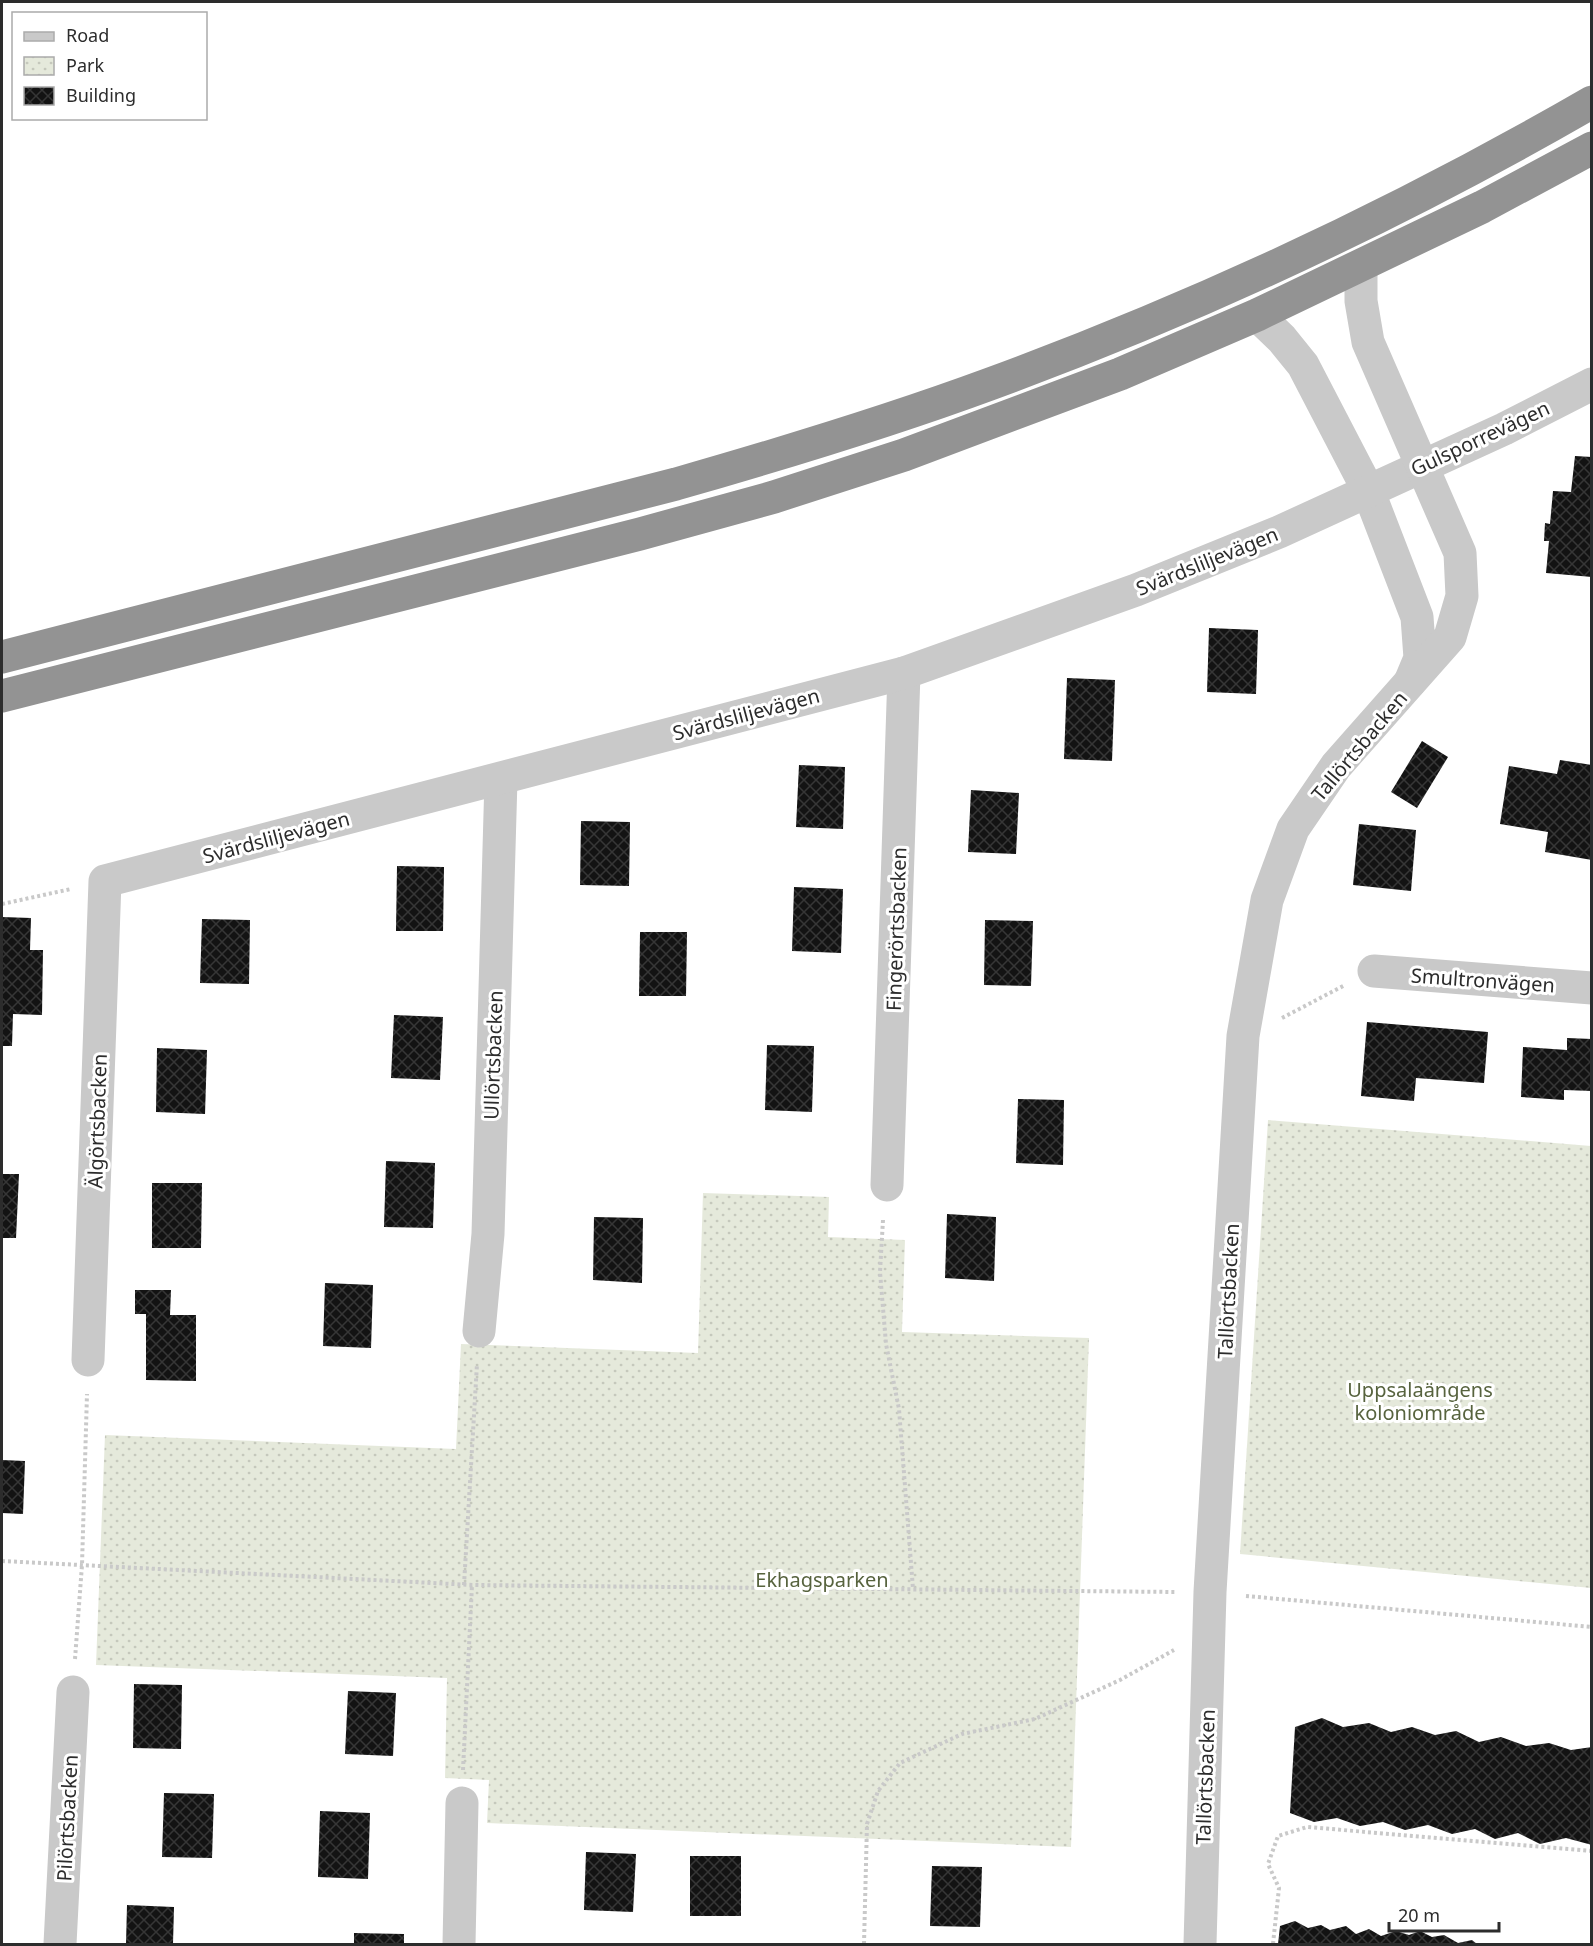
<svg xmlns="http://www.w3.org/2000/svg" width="1593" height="1946" viewBox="0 0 1593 1946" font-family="'Noto Sans',sans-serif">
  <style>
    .park { fill: url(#park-dots) }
    .building { fill: url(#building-cross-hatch) }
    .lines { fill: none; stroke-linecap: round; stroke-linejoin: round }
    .path { stroke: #c9c9c9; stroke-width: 4; stroke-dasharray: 3 3; stroke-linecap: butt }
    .minor { stroke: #c9c9c9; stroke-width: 33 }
    .highway { stroke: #939393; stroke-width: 33 }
    .labels { text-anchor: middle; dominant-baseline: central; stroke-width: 6; stroke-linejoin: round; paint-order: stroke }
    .street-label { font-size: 20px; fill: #2c2c2c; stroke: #fff }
    .park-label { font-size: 20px; fill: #57633e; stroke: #fff }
  </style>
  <defs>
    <pattern id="park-dots" width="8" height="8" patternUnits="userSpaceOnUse" patternTransform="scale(1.5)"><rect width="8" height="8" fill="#e5e9db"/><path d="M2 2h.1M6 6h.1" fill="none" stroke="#c5c8bc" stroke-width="1.8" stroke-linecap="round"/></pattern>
    <pattern id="building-cross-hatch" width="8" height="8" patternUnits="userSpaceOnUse" patternTransform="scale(1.5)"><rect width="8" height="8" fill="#131313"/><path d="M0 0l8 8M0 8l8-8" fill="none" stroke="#363636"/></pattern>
  </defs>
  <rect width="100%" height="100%" fill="#fff"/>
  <g class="park">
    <polygon points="1268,1120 1591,1146 1591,1588 1240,1554"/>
    <polygon points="703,1193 829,1197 828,1237 905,1240 902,1332 1089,1338 1071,1847 487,1823 489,1780 445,1778 447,1678 96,1665 105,1435 456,1449 461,1344 698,1353"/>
  </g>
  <g class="building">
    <polygon points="1575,456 1592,457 1592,577 1546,573 1549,541 1544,541 1545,523 1550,524 1553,491 1571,492"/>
    <polygon points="1209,628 1258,630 1256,694 1207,692"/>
    <polygon points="1067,678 1115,680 1112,761 1064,759"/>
    <polygon points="1422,741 1448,757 1417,808 1391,792"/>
    <polygon points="1560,760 1592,765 1592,860 1545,852 1548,832 1500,824 1509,766 1557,774"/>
    <polygon points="799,765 845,767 843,829 796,827"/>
    <polygon points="971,790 1019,793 1016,854 968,852"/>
    <polygon points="581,821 630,822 629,886 580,885"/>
    <polygon points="1359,824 1416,830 1411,891 1353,885"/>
    <polygon points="397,866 444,867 443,931 396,931"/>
    <polygon points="794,887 843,889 841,953 792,951"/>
    <polygon points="2,917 31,918 30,950 43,950 42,1015 13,1014 12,1046 2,1046"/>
    <polygon points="202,919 250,920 249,984 200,983"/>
    <polygon points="985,920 1033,921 1031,986 984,985"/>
    <polygon points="640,932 687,932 686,996 639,996"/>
    <polygon points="394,1015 443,1017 440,1080 391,1078"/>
    <polygon points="1367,1022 1488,1032 1484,1083 1416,1078 1414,1101 1361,1096"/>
    <polygon points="1567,1038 1592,1039 1592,1091 1564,1090 1564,1100 1521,1097 1523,1047 1567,1050"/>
    <polygon points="767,1045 814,1046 812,1112 765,1110"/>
    <polygon points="157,1048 207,1050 205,1114 156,1112"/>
    <polygon points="1018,1099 1064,1100 1063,1165 1016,1163"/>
    <polygon points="386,1161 435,1163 433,1228 384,1227"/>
    <polygon points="2,1174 19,1174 16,1238 2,1238"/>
    <polygon points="152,1183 202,1183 201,1248 152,1248"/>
    <polygon points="947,1214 996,1217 994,1281 945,1278"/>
    <polygon points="594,1217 643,1218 642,1283 593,1280"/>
    <polygon points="325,1283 373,1285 371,1348 323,1346"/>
    <polygon points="135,1290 171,1290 170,1315 196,1315 196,1381 146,1380 146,1314 135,1314"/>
    <polygon points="2,1460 25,1461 23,1514 2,1513"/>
    <polygon points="134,1684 182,1685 181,1749 133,1748"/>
    <polygon points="348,1691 396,1693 393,1756 345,1754"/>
    <polygon points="1322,1718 1343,1727 1369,1723 1391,1732 1412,1727 1435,1735 1456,1731 1479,1742 1501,1737 1526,1746 1549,1743 1571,1750 1592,1747 1592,1845 1566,1838 1540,1844 1518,1833 1495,1839 1475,1829 1452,1834 1428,1825 1405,1830 1383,1822 1360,1826 1337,1818 1314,1822 1290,1813 1295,1727"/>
    <polygon points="164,1793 214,1794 212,1858 162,1857"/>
    <polygon points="320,1811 370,1813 368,1879 318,1877"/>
    <polygon points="586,1852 636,1854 633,1912 584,1910"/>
    <rect x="690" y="1856" width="51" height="60"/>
    <polygon points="932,1866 982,1867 980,1927 930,1926"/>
    <polygon points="127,1905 174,1907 173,1944 126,1944"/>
    <polygon points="1295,1921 1308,1928 1321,1925 1330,1930 1346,1926 1356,1934 1369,1929 1381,1936 1396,1931 1409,1935 1420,1931 1432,1937 1444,1935 1458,1943 1472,1940 1477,1944 1278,1944 1280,1926"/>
    <polygon points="354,1933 404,1934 404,1944 354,1944"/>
  </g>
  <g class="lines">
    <g class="path">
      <polyline points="2,904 71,889"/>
      <polyline points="1282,1018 1345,985"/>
      <polyline points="883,1220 880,1272 886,1344 899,1409 913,1589"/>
      <polyline points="2,1561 472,1585 1175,1592"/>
      <polyline points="464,1585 477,1364"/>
      <polyline points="1246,1596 1592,1627"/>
      <polyline points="75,1659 82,1565 87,1394"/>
      <polyline points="463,1770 472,1585"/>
      <polyline points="864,1944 867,1824 878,1791 900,1763 962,1734 1035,1719 1120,1680 1174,1650"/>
      <polyline points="1273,1944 1279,1888 1268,1864 1278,1836 1307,1827 1592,1851"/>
    </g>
    <g class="minor">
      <polyline points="1257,315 1282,339 1303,365 1368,490 1417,617 1420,658 1410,682"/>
      <polyline points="1374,971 1592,988"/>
      <polyline points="887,1185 904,673"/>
      <polyline points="479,1331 488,1234 501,779"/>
      <polyline points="88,1360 105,881 904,673 1136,590 1279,532 1504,429 1592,384"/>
      <polyline points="60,1944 73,1692"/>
      <polyline points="459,1944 462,1803"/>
      <polyline points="1200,1944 1210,1592 1243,1036 1267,900 1293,829 1336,766 1450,637 1462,596 1460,553 1368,342 1361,301 1361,266"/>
    </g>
    <g class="highway">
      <path d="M 2,657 L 676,484 C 781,454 887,422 990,384 C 1197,308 1400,213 1592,102"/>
      <polyline points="2,696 640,534 774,497 904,455 1120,374 1257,315 1482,207 1592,148"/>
    </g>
  </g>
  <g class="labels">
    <g class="street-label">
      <text transform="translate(1480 438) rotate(-25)">Gulsporrevägen</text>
      <text transform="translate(1207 561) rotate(-22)">Svärdsliljevägen</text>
      <text transform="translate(746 714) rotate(-15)">Svärdsliljevägen</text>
      <text transform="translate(1359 746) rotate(-50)">Tallörtsbacken</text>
      <text transform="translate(276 837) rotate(-15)">Svärdsliljevägen</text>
      <text transform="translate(896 929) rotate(-88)">Fingerörtsbacken</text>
      <text transform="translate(1483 980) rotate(4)">Smultronvägen</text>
      <text transform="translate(493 1055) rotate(-88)">Ullörtsbacken</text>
      <text transform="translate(97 1121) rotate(-88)">Älgörtsbacken</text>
      <text transform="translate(1228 1291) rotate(-87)">Tallörtsbacken</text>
      <text transform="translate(1205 1777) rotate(-88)">Tallörtsbacken</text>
      <text transform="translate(67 1818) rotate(-87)">Pilörtsbacken</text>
    </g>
    <g class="park-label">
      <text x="1420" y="1389">Uppsalaängens<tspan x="1420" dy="23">koloniområde</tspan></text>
      <text x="822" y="1579">Ekhagsparken</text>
    </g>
  </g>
  <rect width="1593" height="1946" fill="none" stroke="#2c2c2c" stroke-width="6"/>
  <rect x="12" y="12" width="195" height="108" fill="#ffffff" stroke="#ababab" stroke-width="1.5"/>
  <rect x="24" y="32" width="30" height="9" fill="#c9c9c9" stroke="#ababab" stroke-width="1.5"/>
  <text x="66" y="42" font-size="18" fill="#2c2c2c">Road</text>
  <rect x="24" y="57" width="30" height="18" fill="url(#park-dots)" stroke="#ababab" stroke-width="1.5"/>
  <text x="66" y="72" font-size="18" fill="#2c2c2c">Park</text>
  <rect x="24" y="87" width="30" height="18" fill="url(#building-cross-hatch)" stroke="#ababab" stroke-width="1.5"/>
  <text x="66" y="102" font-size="18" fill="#2c2c2c">Building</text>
  <path d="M1389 1922v9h110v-9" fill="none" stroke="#2c2c2c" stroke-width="3"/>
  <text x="1398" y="1922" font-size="18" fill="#2c2c2c" stroke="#ffffff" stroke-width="4.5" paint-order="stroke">20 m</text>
</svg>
